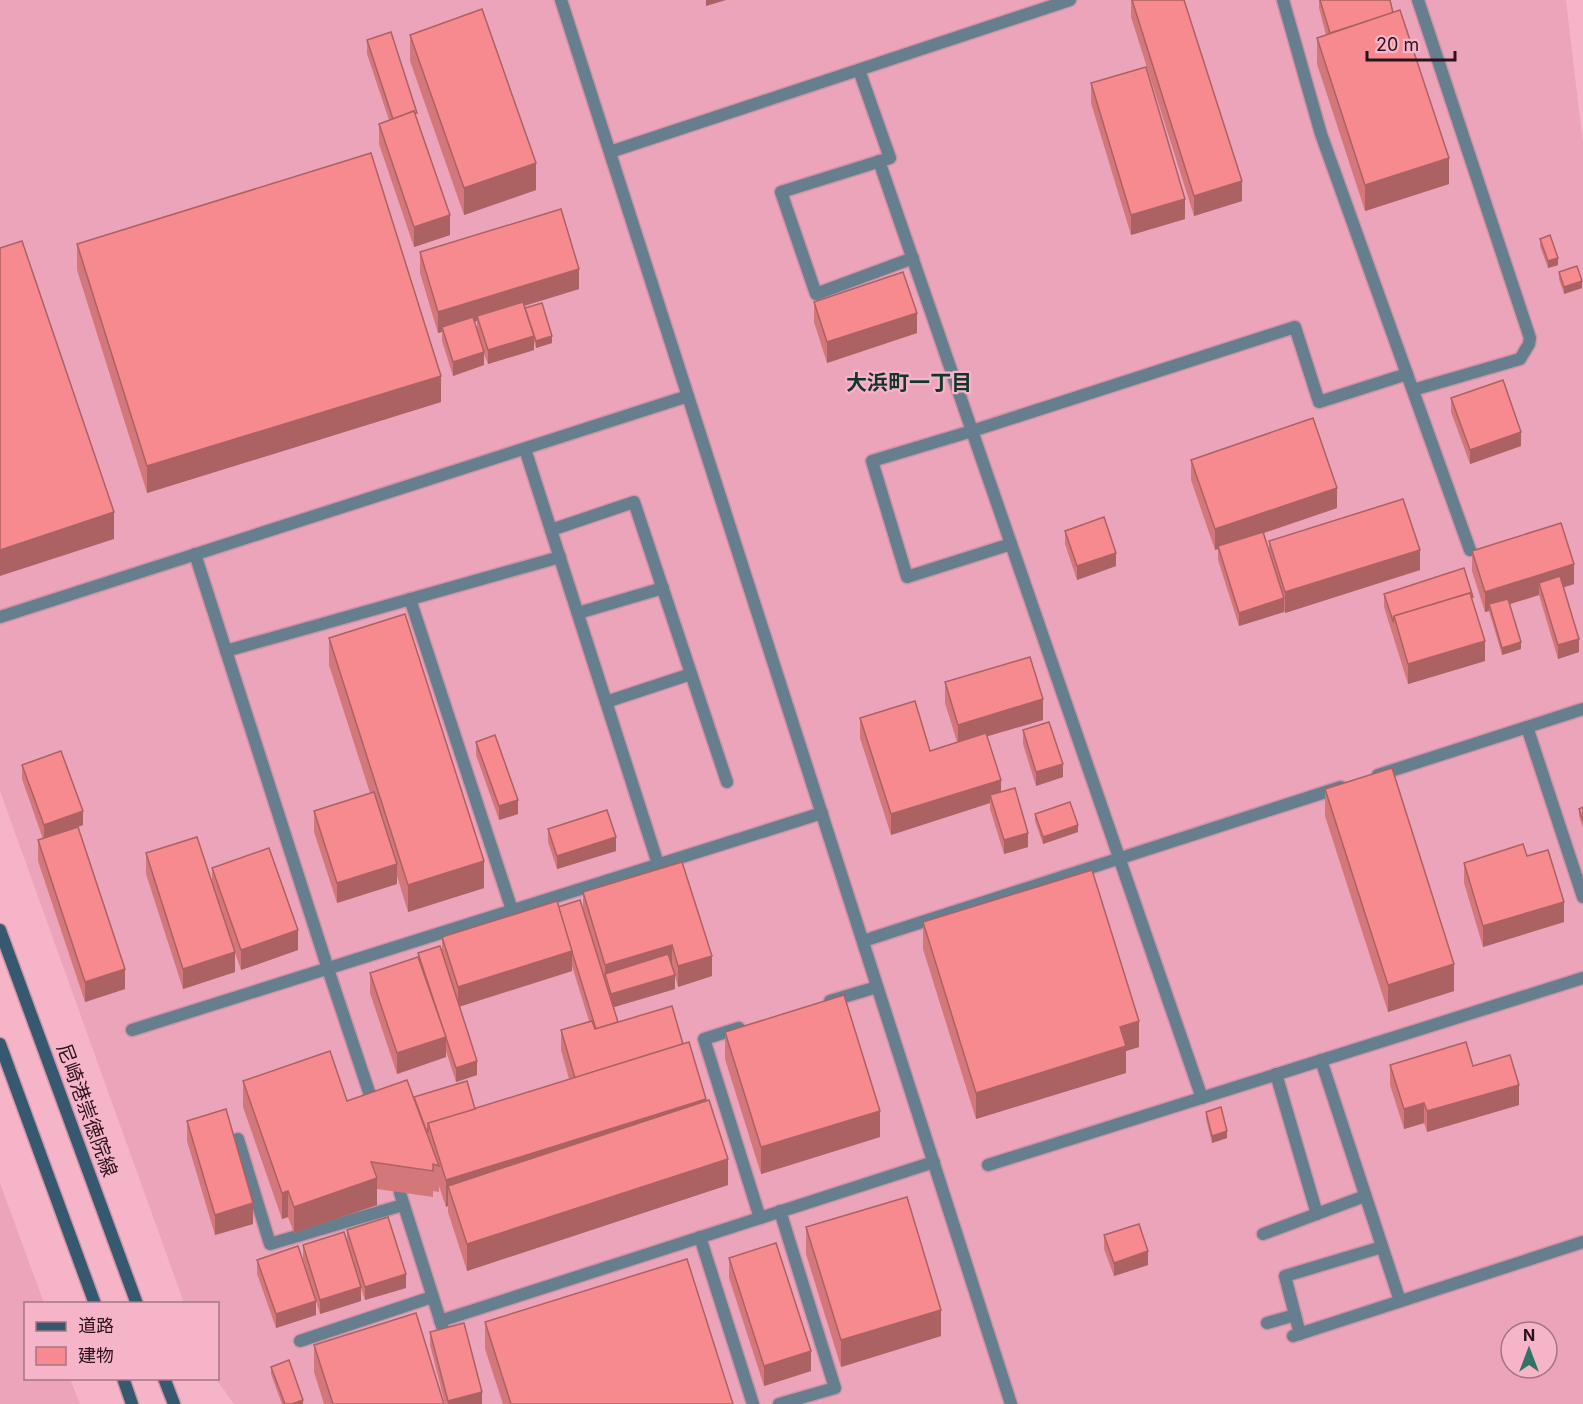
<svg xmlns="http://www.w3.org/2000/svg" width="1583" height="1404" viewBox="0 0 1583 1404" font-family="Inter,'Noto Sans JP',sans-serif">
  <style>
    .built { fill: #eca4bb; fill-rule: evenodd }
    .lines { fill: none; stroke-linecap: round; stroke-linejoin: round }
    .service-casing { stroke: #cd94a6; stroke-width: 15 }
    .secondary-casing { stroke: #cd94a6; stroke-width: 15 }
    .service { stroke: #667e8d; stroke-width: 12 }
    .secondary { stroke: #365970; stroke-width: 12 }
    .wall { fill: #d4777a; fill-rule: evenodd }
    .shaded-wall { fill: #ac6163 }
    .building { fill: #f68a8e; stroke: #ac6163; stroke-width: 1.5 }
    .labels { text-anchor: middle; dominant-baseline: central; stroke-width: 4.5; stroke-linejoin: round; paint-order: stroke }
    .street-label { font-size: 20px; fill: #2b131c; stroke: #f6b4c9 }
    .neighbourhood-label { font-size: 21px; font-weight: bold; fill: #14342e; stroke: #f6b4c9 }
  </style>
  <rect width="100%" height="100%" fill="#f6b4c9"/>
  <g class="built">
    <path d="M 0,0 L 1566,0 L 1583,144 L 1583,1404 L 234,1404 L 216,1379 L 218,1378 L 218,1304 L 184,1303 L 0,791 ZM 1511,1332 L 1547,1332 L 1547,1368 L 1511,1368 Z"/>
    <polygon points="0,1183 44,1303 26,1304 26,1378 70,1379 80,1404 0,1404"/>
  </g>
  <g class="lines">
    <g class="service-casing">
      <g id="service">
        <polyline points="561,0 1011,1404"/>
        <polyline points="1283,0 1321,134 1470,550"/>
        <polyline points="859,70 890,158 781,192 816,294 913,258"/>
        <polyline points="610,152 1070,0"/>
        <polyline points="879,161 1202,1098"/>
        <polyline points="1413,390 1520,359 1529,344 1530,338 1418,0"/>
        <polyline points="525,449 658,864"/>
        <polyline points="551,530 634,502 727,782"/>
        <polyline points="1011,544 907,577 872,461 972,431 1295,327 1319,402 1407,374"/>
        <polyline points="195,554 328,969 374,1107"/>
        <polyline points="410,599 512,910"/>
        <polyline points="578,613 663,588"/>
        <polyline points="0,617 688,396"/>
        <polyline points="226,651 560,557"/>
        <polyline points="606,702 691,674"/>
        <polyline points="1527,727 1583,897"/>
        <polyline points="1378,775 1583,709"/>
        <polyline points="863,941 1341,787"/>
        <polyline points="830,1001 877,987"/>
        <polyline points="739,1028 704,1039 760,1218"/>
        <polyline points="132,1030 822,813"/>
        <polyline points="1321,1060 1400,1301"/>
        <polyline points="1276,1074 1317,1214"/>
        <polyline points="238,1139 270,1244 403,1205"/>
        <polyline points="988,1165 1583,978"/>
        <polyline points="400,1193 443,1329"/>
        <polyline points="1263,1234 1365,1196"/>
        <polyline points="700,1237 753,1404"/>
        <polyline points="440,1321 934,1162"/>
        <polyline points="1267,1323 1295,1315"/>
        <polyline points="1300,1334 1285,1276 1382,1247"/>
        <polyline points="1293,1336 1583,1242"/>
        <polyline points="300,1341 432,1297"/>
        <polyline points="779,1404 835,1388 780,1211"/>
      </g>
    </g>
    <g class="secondary-casing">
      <g id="secondary">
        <polyline points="0,930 137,1304"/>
        <polyline points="0,1044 95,1304"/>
        <polyline points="123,1378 132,1404"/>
        <polyline points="164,1378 174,1404"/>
      </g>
    </g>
    <use href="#service" class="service"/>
    <use href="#secondary" class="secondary"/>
  </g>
  <g class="wall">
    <polygon points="1131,0 1184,0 1242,201 1194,216 1131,17"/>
    <polygon points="1319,0 1390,0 1449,184 1365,211 1317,64 1317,38 1326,35 1319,8"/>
    <polygon points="410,35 536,190 464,215 410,61"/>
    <polygon points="367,40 417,120 450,235 414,247 379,144 379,124 389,120 367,54"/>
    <polygon points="1091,83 1185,219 1131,235 1091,103"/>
    <polygon points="1540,239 1558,265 1548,268 1540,246"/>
    <polygon points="77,244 441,402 147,493 77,270"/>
    <path d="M 420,252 L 579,289 L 524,306 L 525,309 L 552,343 L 536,348 L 534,342 L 534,350 L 488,364 L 484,354 L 484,365 L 453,376 L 442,341 L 442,332 L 438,333 L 420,273 ZM 477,321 L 477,330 L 474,322 Z"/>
    <polygon points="1559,272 1582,288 1564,294 1559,279"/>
    <polygon points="814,302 917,333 827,363 814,322"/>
    <polygon points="1451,398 1521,446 1470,464 1451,412"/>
    <polygon points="1191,460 1337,508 1264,533 1269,549 1269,541 1420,570 1285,613 1284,610 1284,612 1239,626 1218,560 1218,549 1215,550 1191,480"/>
    <polygon points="1065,531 1116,566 1077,580 1065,544"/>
    <polygon points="1472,551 1574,584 1564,587 1579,652 1558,659 1539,595 1510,604 1521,649 1502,655 1489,611 1485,612 1472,571"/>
    <polygon points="1384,594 1473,604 1485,661 1408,684 1384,607"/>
    <polygon points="329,638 484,888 408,912 397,876 397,884 337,903 314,832 314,811 370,793 329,665"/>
    <polygon points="945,682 1043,720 987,736 1001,792 1028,847 1004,854 990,809 990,803 891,835 860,738 860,718 930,751 957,742 945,703"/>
    <polygon points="1023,730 1063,777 1036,786 1023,744"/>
    <polygon points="476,742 518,814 499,820 476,755"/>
    <polygon points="22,765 83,825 63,832 125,989 85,1002 38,861 38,840 43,839 22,779"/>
    <polygon points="1325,789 1454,991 1388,1012 1325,816"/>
    <polygon points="1583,807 1583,828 1579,816 1579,809"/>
    <polygon points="1035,814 1078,832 1043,844 1035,821"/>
    <polygon points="548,829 616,851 557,869 548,842"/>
    <polygon points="146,853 212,881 212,868 298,950 241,970 235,953 235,972 183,989 146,874"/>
    <polygon points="1527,856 1564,922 1483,947 1464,883 1464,863"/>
    <polygon points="682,862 712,976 678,987 675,976 675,989 614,1007 618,1022 683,1044 706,1101 728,1185 467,1271 448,1212 448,1206 446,1207 439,1186 439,1192 433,1191 433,1197 377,1189 377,1205 294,1233 288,1217 282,1219 243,1107 243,1081 347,1101 414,1097 475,1109 569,1079 561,1050 561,1030 589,1021 572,966 572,971 459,1007 477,1075 456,1082 446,1051 446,1057 397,1074 370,993 370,973 418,957 418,953 442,952 442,937 558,907 583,908 583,892"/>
    <polygon points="923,922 1139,1047 1126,1051 1126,1073 976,1119 923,949"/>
    <polygon points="725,1032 880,1137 761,1174 725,1059"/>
    <polygon points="1390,1065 1473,1066 1519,1105 1427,1132 1424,1123 1404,1129 1390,1085"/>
    <polygon points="1206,1112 1227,1138 1212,1143 1206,1119"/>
    <polygon points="187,1121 253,1224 215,1235 187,1141"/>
    <polygon points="806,1227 941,1336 841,1367 806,1254"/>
    <polygon points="347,1230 406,1288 365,1300 361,1288 361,1301 320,1314 316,1301 316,1315 276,1328 257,1274 257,1260 314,1295 303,1259 303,1245 347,1244"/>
    <polygon points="1104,1235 1148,1265 1114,1276 1104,1249"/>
    <polygon points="729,1258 811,1371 764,1386 729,1278"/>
    <polygon points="485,1322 733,1404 503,1404 485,1349"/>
    <polygon points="430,1332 482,1404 445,1404 430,1345"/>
    <polygon points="314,1345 444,1404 324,1404 314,1372"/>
    <polygon points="271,1367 303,1404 282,1404 271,1374"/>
  </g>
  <g class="shaded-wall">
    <polygon points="706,0 726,0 706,6"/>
    <polygon points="1449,158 1449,184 1365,211 1365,185"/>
    <polygon points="536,163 536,190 464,215 464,188"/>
    <polygon points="1242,181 1242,201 1194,216 1194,196"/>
    <polygon points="1185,199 1185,219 1131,235 1131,215"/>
    <polygon points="450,215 450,235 414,247 414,227"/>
    <polygon points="1558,258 1558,265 1548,268 1548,261"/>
    <polygon points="579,269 579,289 478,320 477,316 477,321 443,331 442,327 442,332 438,333 438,312"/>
    <polygon points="1582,281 1582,288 1564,294 1564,287"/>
    <polygon points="917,313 917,333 827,363 827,342"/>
    <polygon points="534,336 534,350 488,364 488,350"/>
    <polygon points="552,336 552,343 536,348 536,341"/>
    <polygon points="484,352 484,365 453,376 453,362"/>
    <polygon points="441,376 441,402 147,493 147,466"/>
    <polygon points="1521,432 1521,446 1470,464 1470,450"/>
    <polygon points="1337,488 1337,508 1219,548 1218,546 1218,549 1215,550 1215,529"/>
    <polygon points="114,512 114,539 0,576 0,550"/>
    <polygon points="1420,550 1420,570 1285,613 1285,592"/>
    <polygon points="1116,553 1116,566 1077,580 1077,566"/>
    <polygon points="1574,564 1574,584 1542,594 1539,583 1539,595 1491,610 1489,604 1489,611 1485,612 1485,592"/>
    <polygon points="1284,598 1284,612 1239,626 1239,613"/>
    <polygon points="1579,639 1579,652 1558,659 1558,645"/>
    <polygon points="1485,641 1485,661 1408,684 1408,664"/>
    <polygon points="1521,642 1521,649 1502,655 1502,648"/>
    <polygon points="1043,699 1043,720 958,745 958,725"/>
    <polygon points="1063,764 1063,777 1036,786 1036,772"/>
    <polygon points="1001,780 1001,800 990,795 990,803 891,835 891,814"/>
    <polygon points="518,800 518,814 499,820 499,806"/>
    <polygon points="83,811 83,825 44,839 44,825"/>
    <polygon points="1078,825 1078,832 1043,844 1043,837"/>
    <polygon points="1028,833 1028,847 1004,854 1004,840"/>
    <polygon points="616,837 616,851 557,869 557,856"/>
    <polygon points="484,861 484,888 408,912 408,885"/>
    <polygon points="397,864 397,884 337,903 337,883"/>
    <polygon points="1564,902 1564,922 1483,947 1483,926"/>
    <polygon points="298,930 298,950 241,970 241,950"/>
    <polygon points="672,945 672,965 605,974 605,965"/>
    <polygon points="572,951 572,971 458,1007 458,987"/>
    <polygon points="235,952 235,972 183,989 183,969"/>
    <polygon points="712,956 712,976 678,987 678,966"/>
    <polygon points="1454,964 1454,991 1388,1012 1388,985"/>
    <polygon points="125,969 125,989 85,1002 85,982"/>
    <polygon points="675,975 675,989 611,1008 611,994"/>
    <polygon points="1139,1021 1139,1047 1126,1051 1126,1073 976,1119 976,1093 1120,1027"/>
    <polygon points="446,1037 446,1057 397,1074 397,1053"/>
    <polygon points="477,1061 477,1075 456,1082 456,1068"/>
    <polygon points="1519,1085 1519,1105 1427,1132 1427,1111"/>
    <polygon points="706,1099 706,1125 448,1186 448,1206 446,1207 446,1180"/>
    <polygon points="1424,1103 1424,1123 1404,1129 1404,1109"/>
    <polygon points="880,1111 880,1137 761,1174 761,1147"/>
    <polygon points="1227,1131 1227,1138 1212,1143 1212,1136"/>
    <polygon points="728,1159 728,1185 467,1271 467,1244"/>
    <polygon points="377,1178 377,1205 294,1233 294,1207"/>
    <polygon points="288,1191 288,1217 282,1219 282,1193"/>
    <polygon points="253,1203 253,1224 215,1235 215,1215"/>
    <polygon points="1148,1251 1148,1265 1114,1276 1114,1263"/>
    <polygon points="406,1274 406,1288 365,1300 365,1287"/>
    <polygon points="361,1287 361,1301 320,1314 320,1300"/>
    <polygon points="316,1301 316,1315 276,1328 276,1314"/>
    <polygon points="941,1310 941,1336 841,1367 841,1340"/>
    <polygon points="811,1351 811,1371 764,1386 764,1366"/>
    <polygon points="482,1392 482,1404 448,1404 448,1401"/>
    <polygon points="303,1400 303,1404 292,1404"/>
  </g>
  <g class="building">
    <polygon points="1132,0 1184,0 1242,181 1194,196"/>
    <polygon points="1320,0 1390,0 1393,13 1330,33"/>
    <polygon points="482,9 536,163 464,188 410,35"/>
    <polygon points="1400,10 1449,158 1365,185 1317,38"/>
    <polygon points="391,32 417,113 415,113 414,111 393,119 367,40"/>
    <polygon points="1146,67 1185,199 1131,215 1091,83"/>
    <polygon points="414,111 450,215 414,227 379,124"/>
    <polygon points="371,153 441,376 147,466 77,244"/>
    <polygon points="561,209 579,269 438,312 420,252"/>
    <polygon points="1550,235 1558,258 1548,261 1540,239"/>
    <polygon points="22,241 114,512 0,550 0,248"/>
    <polygon points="1577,266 1582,281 1564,287 1559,272"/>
    <polygon points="903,272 917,313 827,342 814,302"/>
    <polygon points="523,302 534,336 488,350 477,316"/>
    <polygon points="542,303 552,336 536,341 525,308"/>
    <polygon points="473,317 484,352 453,362 442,327"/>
    <polygon points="1503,380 1521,432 1470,450 1451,398"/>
    <polygon points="1313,418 1337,488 1215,529 1191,460"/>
    <polygon points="1403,499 1420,550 1285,592 1269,541"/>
    <polygon points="1104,517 1116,553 1077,566 1065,531"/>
    <polygon points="1561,523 1574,564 1485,592 1472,551"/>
    <polygon points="1263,532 1284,598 1239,613 1218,546"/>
    <polygon points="1464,568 1473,597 1471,597 1470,593 1394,616 1393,621 1384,594"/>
    <polygon points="1560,576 1579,639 1558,645 1539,583"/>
    <polygon points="1470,593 1485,641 1408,664 1394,616"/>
    <polygon points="1508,599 1521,642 1502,648 1489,604"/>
    <polygon points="405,614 484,861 408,885 329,638"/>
    <polygon points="1030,657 1043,699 958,725 945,682"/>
    <polygon points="915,701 930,751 986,733 1001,780 891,814 860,718"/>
    <polygon points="1049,722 1063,764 1036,772 1023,730"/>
    <polygon points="495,735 518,800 499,806 476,742"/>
    <polygon points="61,751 83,811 44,825 22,765"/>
    <polygon points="1392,768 1454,964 1388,985 1325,789"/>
    <polygon points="1015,788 1028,833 1004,840 990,795"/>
    <polygon points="374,792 397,864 337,883 314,811"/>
    <polygon points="1070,802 1078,825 1043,837 1035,814"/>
    <polygon points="1583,807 1583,821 1579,809"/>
    <polygon points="607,810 616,837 557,856 548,829"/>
    <polygon points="78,827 125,969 85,982 38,840"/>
    <polygon points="197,837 235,952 183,969 146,853"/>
    <polygon points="1523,844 1527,856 1548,850 1564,902 1483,926 1464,863"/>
    <polygon points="269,848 298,930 241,950 212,868"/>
    <polygon points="682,862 712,956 678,966 672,945 605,965 583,892"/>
    <polygon points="1092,870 1139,1021 1120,1027 1126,1046 976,1093 923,922"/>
    <polygon points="580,900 618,1022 596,1029 558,907"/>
    <polygon points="557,901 572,951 458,987 442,937"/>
    <polygon points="440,946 477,1061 456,1068 418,953"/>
    <polygon points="668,954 675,975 611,994 605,974"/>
    <polygon points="418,957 446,1037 397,1053 370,973"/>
    <polygon points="844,995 880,1111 761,1147 725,1032"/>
    <polygon points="672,1006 683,1044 575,1078 561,1030 592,1021 595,1029"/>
    <polygon points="689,1042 706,1099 446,1180 428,1123"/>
    <polygon points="1466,1042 1473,1066 1510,1055 1519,1085 1427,1111 1424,1103 1404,1109 1390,1065"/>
    <polygon points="330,1051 347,1101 407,1080 439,1166 433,1164 433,1171 371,1162 377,1178 294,1207 288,1191 282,1193 243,1081"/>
    <polygon points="467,1081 475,1109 428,1123 428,1132 427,1132 414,1097"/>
    <polygon points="709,1100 728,1159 467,1244 448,1186"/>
    <polygon points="1221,1107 1227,1131 1212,1136 1206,1112"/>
    <polygon points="226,1109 253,1203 215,1215 187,1121"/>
    <polygon points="907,1197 941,1310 841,1340 806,1227"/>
    <polygon points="388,1217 406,1274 365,1287 347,1230"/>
    <polygon points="1139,1224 1148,1251 1114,1263 1104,1235"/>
    <polygon points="344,1232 361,1287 320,1300 303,1245"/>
    <polygon points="776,1243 811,1351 764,1366 729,1258"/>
    <polygon points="298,1246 316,1301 276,1314 257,1260"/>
    <polygon points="687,1259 733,1404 511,1404 485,1322"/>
    <polygon points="416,1313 444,1404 333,1404 314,1345"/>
    <polygon points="464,1323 482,1392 448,1401 430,1332"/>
    <polygon points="289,1360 303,1400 292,1404 285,1404 271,1367"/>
  </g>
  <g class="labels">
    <g class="street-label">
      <text transform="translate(87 1110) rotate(70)">尼崎港崇徳院線</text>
    </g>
    <g class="neighbourhood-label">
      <text x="909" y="382">大浜町一丁目</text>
    </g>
  </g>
  <rect x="24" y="1302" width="195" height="78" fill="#f6b4c9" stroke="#a57484" stroke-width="1.5"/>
  <rect x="36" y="1322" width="30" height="9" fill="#365970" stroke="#a57484" stroke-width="1.5"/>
  <text x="78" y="1332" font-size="18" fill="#2b131c">道路</text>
  <rect x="36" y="1347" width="30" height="18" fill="#f68a8e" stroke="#a57484" stroke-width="1.5"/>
  <text x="78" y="1362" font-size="18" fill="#2b131c">建物</text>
  <g transform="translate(1529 1350)"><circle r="28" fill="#f6b4c9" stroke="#a57484" stroke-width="1.5"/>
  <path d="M0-4.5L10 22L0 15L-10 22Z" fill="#317467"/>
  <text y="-9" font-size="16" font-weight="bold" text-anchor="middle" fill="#2b131c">N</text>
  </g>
  <path d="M1367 51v9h88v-9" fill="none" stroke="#2b131c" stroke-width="3"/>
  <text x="1376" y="51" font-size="18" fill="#2b131c" stroke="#f6b4c9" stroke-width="4.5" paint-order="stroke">20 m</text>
</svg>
